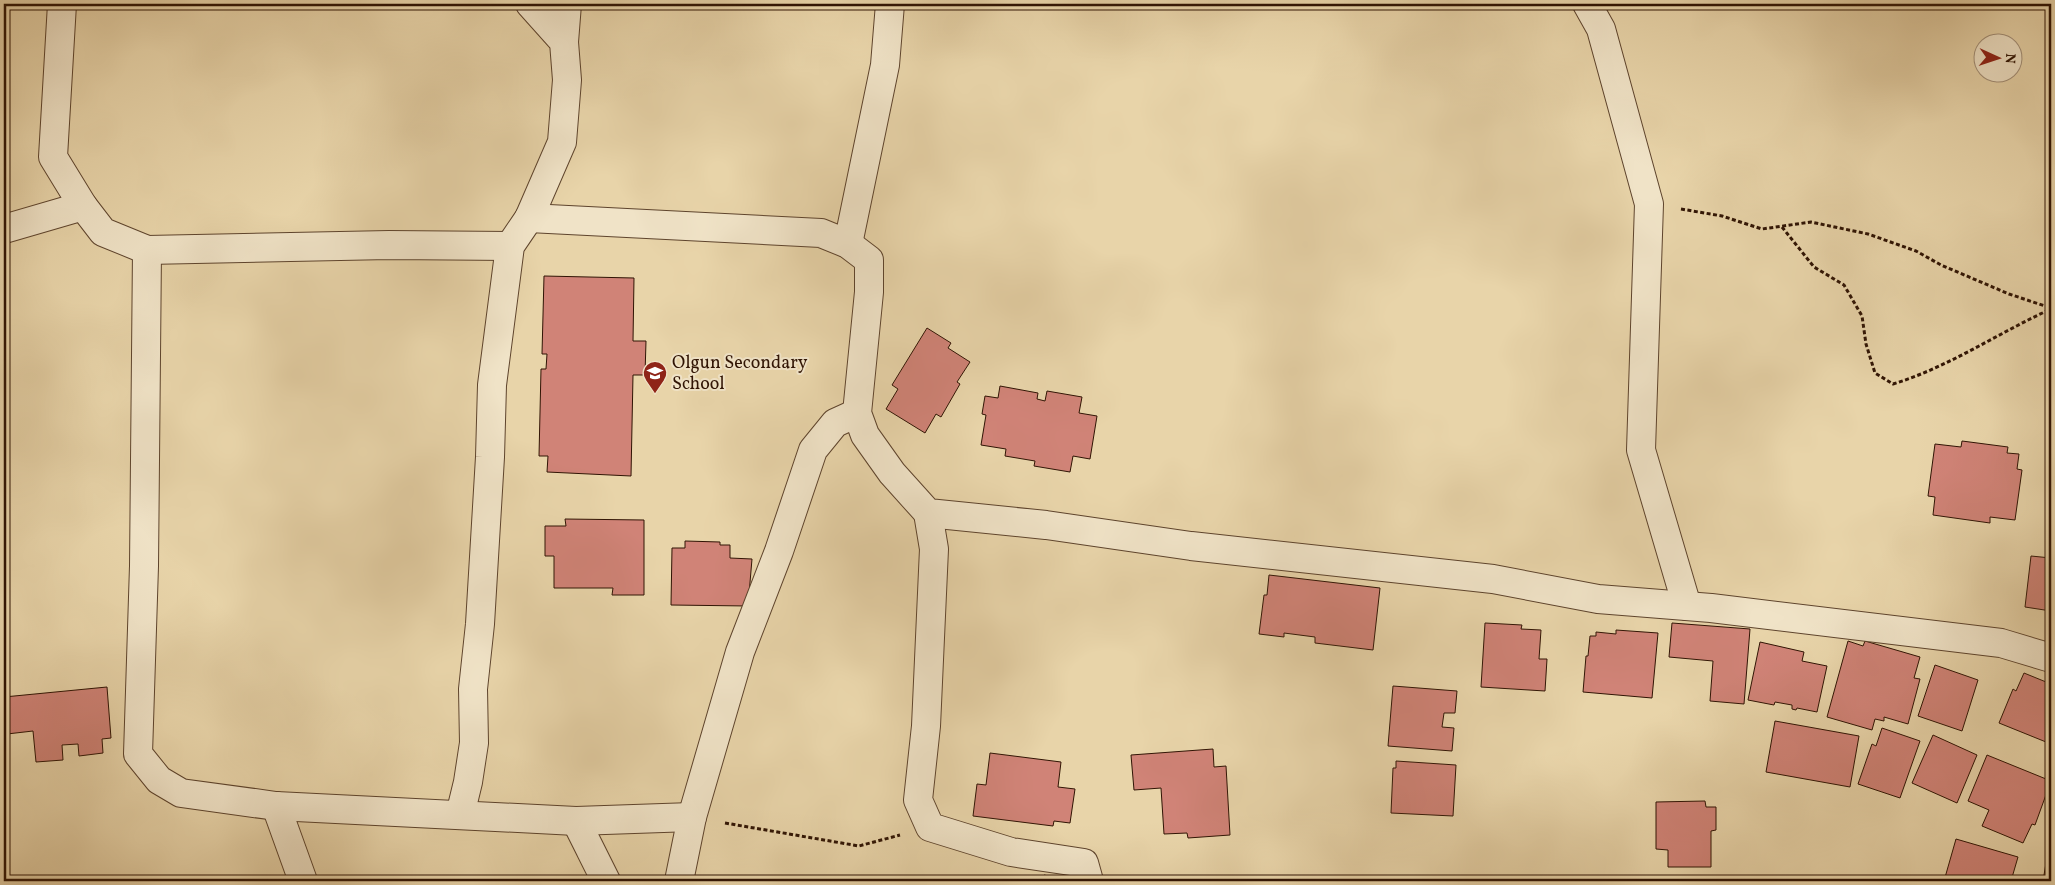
<svg xmlns="http://www.w3.org/2000/svg" width="2055" height="885" viewBox="0 0 2055 885" font-family="Vollkorn,serif">
  <style>
    .building { fill: #d08377; stroke: #301404 }
    .lines { fill: none; stroke-linecap: round; stroke-linejoin: round }
    .minor-casing { stroke: #5e442d; stroke-width: 30 }
    .path { stroke: #301404; stroke-width: 3; stroke-dasharray: 4 2.5; stroke-linecap: butt }
    .minor { stroke: #f0e3c7; stroke-width: 28 }
    .labels { text-anchor: middle; dominant-baseline: central; stroke-width: 4; stroke-linejoin: round; paint-order: stroke }
    .poi-label { font-size: 18px; fill: #301404; stroke: #f0e3c7; text-anchor: start }
  </style>
  <rect width="100%" height="100%" fill="#e8d4a9"/>
  <filter id="stains"><feTurbulence type="fractalNoise" baseFrequency=".004" numOctaves="4"/><feColorMatrix values="0 0 0 0 .2 0 0 0 0 .09 0 0 0 0 .02 0 0 0 .5 -.17"/></filter>
  <radialGradient id="worn" r=".72"><stop offset=".6" stop-color="#630" stop-opacity="0"/><stop offset="1" stop-color="#630" stop-opacity=".3"/></radialGradient>
  <g class="building">
    <polygon points="544,276 634,278 633,341 646,341 645,375 633,375 631,476 547,472 548,456 539,456 541,369 546,369 547,354 542,354"/>
    <polygon points="927,328 951,343 948,348 970,362 957,382 960,384 941,417 936,414 925,433 886,409 898,389 892,385"/>
    <polygon points="1000,386 1038,393 1037,399 1045,401 1047,391 1082,397 1079,413 1097,416 1090,459 1073,456 1070,472 1034,466 1035,461 1005,456 1006,449 981,445 986,415 982,414 985,396 998,398"/>
    <polygon points="1962,441 2008,447 2007,453 2019,454 2017,469 2022,470 2015,520 1990,517 1990,523 1933,515 1935,497 1928,496 1935,444 1961,447"/>
    <polygon points="565,519 644,520 644,595 612,595 613,588 554,588 554,556 545,556 545,526 566,526"/>
    <polygon points="685,541 720,542 720,545 730,545 730,558 752,559 748,606 671,605 672,548 685,548"/>
    <polygon points="2031,556 2051,558 2051,611 2025,607"/>
    <polygon points="1269,575 1380,588 1373,650 1315,643 1315,637 1284,633 1284,637 1259,634 1264,595 1267,595"/>
    <polygon points="1485,623 1522,625 1521,629 1541,630 1539,659 1547,659 1545,691 1481,687"/>
    <polygon points="1672,623 1750,629 1744,704 1710,701 1713,661 1669,657"/>
    <polygon points="1616,630 1658,633 1652,698 1583,692 1586,656 1588,656 1590,636 1596,636 1596,632 1616,634"/>
    <polygon points="1848,641 1863,646 1865,641 1920,657 1914,678 1920,679 1908,724 1884,717 1884,721 1875,719 1872,730 1827,717"/>
    <polygon points="1760,642 1804,652 1802,661 1827,666 1817,712 1797,708 1796,710 1792,709 1792,705 1775,702 1774,705 1748,700"/>
    <polygon points="1935,665 1978,680 1962,731 1918,716"/>
    <polygon points="2024,673 2051,684 2051,744 1999,723 2013,689 2016,691"/>
    <polygon points="1393,686 1457,691 1455,713 1444,713 1442,727 1454,728 1452,751 1388,746"/>
    <polygon points="107,687 111,738 102,739 103,753 79,756 78,744 62,745 63,760 36,762 33,731 7,734 4,697"/>
    <polygon points="1775,721 1859,736 1850,787 1766,772"/>
    <polygon points="1882,728 1920,741 1900,798 1858,784 1872,744 1876,746"/>
    <polygon points="1933,735 1977,755 1957,803 1912,783"/>
    <polygon points="1213,749 1214,767 1226,766 1230,835 1188,838 1187,833 1164,834 1161,788 1134,790 1131,755"/>
    <polygon points="990,753 1061,762 1058,787 1075,789 1070,823 1054,821 1053,826 973,816 977,784 986,785"/>
    <polygon points="1987,755 2051,781 2035,825 2032,824 2023,843 1982,826 1989,810 1968,801"/>
    <polygon points="1396,761 1456,765 1453,816 1391,813 1393,768 1396,768"/>
    <polygon points="1705,801 1706,807 1716,807 1716,830 1711,831 1711,867 1668,867 1668,850 1656,849 1656,802"/>
    <polygon points="1956,839 2018,857 2011,881 1944,881"/>
    <polygon points="2046,863 2051,864 2051,881 2043,881"/>
    <polygon points="1044,875 1070,881 1043,881"/>
  </g>
  <g class="lines">
    <g class="minor-casing">
      <g id="minor">
        <polyline points="62,4 53,157 83,206 103,232 147,250 389,245 510,246"/>
        <polyline points="1587,4 1601,29 1649,204 1641,450 1687,606"/>
        <polyline points="564,42 567,4"/>
        <polyline points="529,218 821,233 848,244 869,260 869,292 857,413 865,435 892,473 928,513 1046,525 1191,546 1493,579 1598,599 1711,608 2001,643 2051,658"/>
        <polyline points="4,229 83,206"/>
        <polyline points="848,244 885,65 890,4"/>
        <polyline points="147,250 144,566 138,754 159,780 181,793 276,806 576,821 692,817"/>
        <polyline points="928,513 934,549 926,726 918,800 930,827 1011,852 1084,863 1089,881"/>
        <polyline points="276,806 303,881"/>
        <polyline points="460,815 468,782 474,743 473,689 480,624 490,457 492,385 510,246 529,218 562,142 567,80 564,42 530,4"/>
        <polyline points="576,821 606,881"/>
        <polyline points="679,881 692,817 740,652 779,551 813,450 835,423 857,413"/>
      </g>
    </g>
    <g class="path">
      <polyline points="1681,209 1722,216 1762,229 1811,222 1868,234 1916,251 1941,265 2009,294 2051,308"/>
      <path d="M 1782,227 L 1814,267 L 1844,285 L 1862,316 L 1866,344 L 1875,373 L 1893,384 C 1949,367 1998,333 2051,309"/>
      <polyline points="725,823 859,846 900,835"/>
    </g>
    <use href="#minor" class="minor"/>
  </g>
  <defs>
    <g id="school-pin" transform="scale(1.25)"><path d="M0 17L-7.5 6A9.5 9.5 0 1 1 7.5 6Z" fill="#8f2418" stroke="#f0e3c7"/><path d="M0-5L7-2L0 1L-7-2ZM-4 1L0 2.5L4 1V4Q0 6-4 4Z" fill="#fff"/></g>
  </defs>
  <g fill-rule="evenodd">
    <use href="#school-pin" x="655" y="373"/>
  </g>
  <g class="labels">
    <g class="poi-label">
      <text x="672" y="363">Olgun Secondary<tspan x="672" dy="21">School</tspan></text>
    </g>
  </g>
  <rect width="2055" height="885" fill="none" stroke="#e8d4a9" stroke-width="20"/>
  <rect x="5" y="5" width="2045" height="875" fill="none" stroke="#301404" stroke-width="2.5"/>
  <rect x="10" y="10" width="2035" height="865" fill="none" stroke="#301404"/>
  <g transform="translate(1998 58) rotate(93)"><circle r="24" fill="#f0e3c7" stroke="#a39079"/>
  <path d="M0-4L9 19L0 12L-9 19Z" fill="#8f2418"/>
  <text y="-8" font-size="14" font-weight="bold" text-anchor="middle" fill="#301404">N</text>
  </g>
  <rect width="100%" height="100%" filter="url(#stains)"/>
  <rect width="100%" height="100%" fill="url(#worn)"/>
</svg>
